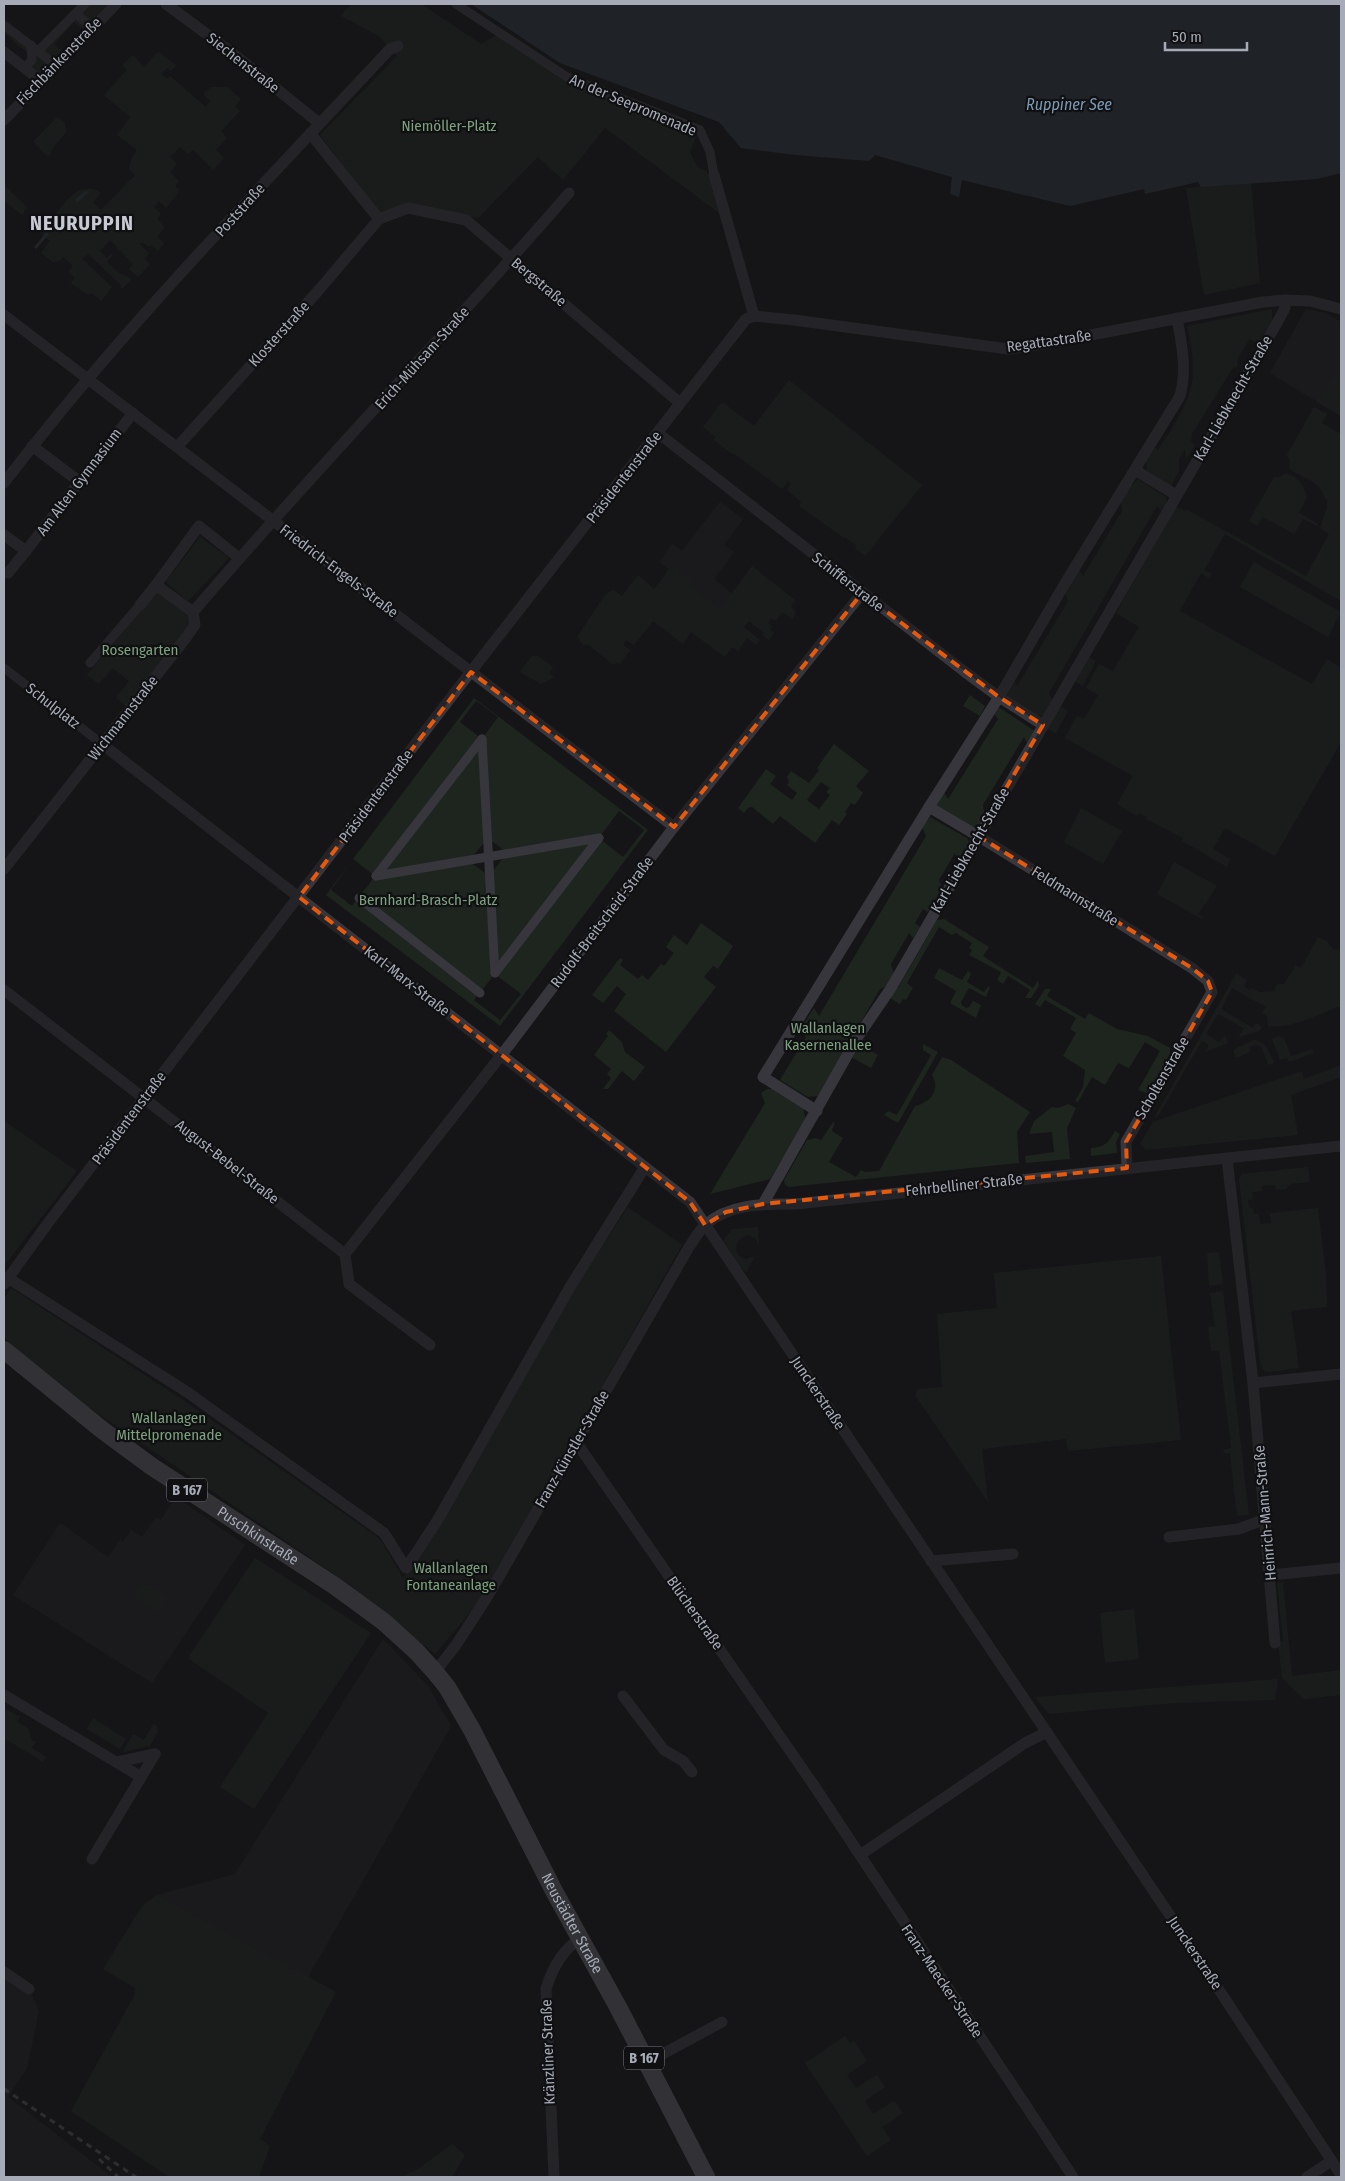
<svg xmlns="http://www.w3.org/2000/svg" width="1345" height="2181" viewBox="0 0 1345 2181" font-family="'Fira Sans Condensed',sans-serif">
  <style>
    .built { fill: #212124 }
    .green { fill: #1d251e; fill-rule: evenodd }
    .water { fill: #2b333b }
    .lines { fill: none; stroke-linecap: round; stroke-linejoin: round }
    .stream { stroke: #2b333b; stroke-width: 3 }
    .pedestrian { stroke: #36363c; stroke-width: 9 }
    .minor { stroke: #36363c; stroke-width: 11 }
    .primary { stroke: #52535b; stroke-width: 18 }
    .rail { stroke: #494a51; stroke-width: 3; stroke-dasharray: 6 5; stroke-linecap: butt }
    .marked { fill: none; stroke: #e8590c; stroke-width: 4; stroke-dasharray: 10 6; stroke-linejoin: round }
    .labels { text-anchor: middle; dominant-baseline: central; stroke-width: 4.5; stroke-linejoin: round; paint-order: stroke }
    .shield { fill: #101012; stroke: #797c86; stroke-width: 1 }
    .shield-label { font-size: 14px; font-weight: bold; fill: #a6abb7 }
    .street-label { font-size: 15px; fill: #a6abb7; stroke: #101012 }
    .park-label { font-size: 15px; fill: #7da27f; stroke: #101012 }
    .water-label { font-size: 16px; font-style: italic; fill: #7c99b3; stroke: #101012 }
    .district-label { font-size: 20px; font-weight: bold; letter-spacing: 1px; fill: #c7cad3; stroke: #101012 }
  </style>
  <rect width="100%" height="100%" fill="#151517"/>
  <g class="built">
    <polygon points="1306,309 1325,313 1341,322 1341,416 1270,373"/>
    <polygon points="720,502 743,519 724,545 734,552 714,579 732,594 720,609 659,562 672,544 682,551"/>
    <polygon points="176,1497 245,1545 152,1683 13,1595 60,1523 108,1557 120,1540 123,1542 131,1530 142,1537 156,1517 161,1520"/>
    <polygon points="383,1639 428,1686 451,1726 308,1977 157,1895 235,1874"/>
    <polygon points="4,1972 29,1989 39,2011 27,2068 8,2097 112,2177 4,2177"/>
  </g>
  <g class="green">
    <polygon points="85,4 108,4 83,30 74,22 54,44 63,52 39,77 22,65 30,55 4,33 4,25 38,51"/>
    <polygon points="351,4 421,4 481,44 497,35 561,78 695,132 696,137 690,152 697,167 707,171 719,213 605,128 563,180 538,157 478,218 446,211 436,212 406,203 380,213 320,135 397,56 379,36 341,16"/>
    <path d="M 158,52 L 176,65 L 171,71 L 167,68 L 161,74 L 167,79 L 170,76 L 206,107 L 210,101 L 203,94 L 211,87 L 227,87 L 241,99 L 235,106 L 240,111 L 221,131 L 227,138 L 216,150 L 224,158 L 213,170 L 193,150 L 188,154 L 180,147 L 170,157 L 177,164 L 170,172 L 179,181 L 175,186 L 180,190 L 166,208 L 159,201 L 154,207 L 161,214 L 157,219 L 165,227 L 157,237 L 164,243 L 158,251 L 151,245 L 149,247 L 142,242 L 140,244 L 149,253 L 145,259 L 150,264 L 138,277 L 129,269 L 133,264 L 110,240 L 100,251 L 107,258 L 112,253 L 113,254 L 107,262 L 119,273 L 132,279 L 122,289 L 120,284 L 88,254 L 82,259 L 112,287 L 101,301 L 92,293 L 88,295 L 71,283 L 75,278 L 68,272 L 73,266 L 63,257 L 58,262 L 56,261 L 54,263 L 41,253 L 50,241 L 42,235 C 54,218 75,175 101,193 L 93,202 L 101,210 L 135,175 L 129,169 L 132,157 L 137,150 L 117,135 L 130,117 L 104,95 L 127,70 L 122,65 L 133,55 L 144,67 Z"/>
    <polygon points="57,117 65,123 66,132 51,150 52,152 48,157 33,142"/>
    <polygon points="1251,182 1260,283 1204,295 1186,188"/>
    <polygon points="4,185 27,207 22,215 4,201"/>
    <path d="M 1272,309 L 1272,321 L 1258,343 L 1249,339 L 1238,358 L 1237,367 L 1232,369 L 1192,434 L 1191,442 L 1195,445 L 1186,459 L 1185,449 L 1179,459 L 1179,472 L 1171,486 L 1147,471 L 1146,462 L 1152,445 L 1158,450 C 1190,401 1201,386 1187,326 Z"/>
    <polygon points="1340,370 1341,370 1341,416 1317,402"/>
    <polygon points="789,380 922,485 865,556 855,548 857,546 845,537 844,538 799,506 801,502 787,490 791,484 788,481 782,489 733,453 732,454 714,440 716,437 703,427 722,402 754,426"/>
    <path d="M 1314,407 L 1327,414 L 1322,423 L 1341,434 L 1341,601 L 1225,534 L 1204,570 L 1212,574 L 1209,578 L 1201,573 L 1180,611 L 1312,684 L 1327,659 L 1341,668 L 1341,742 L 1275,856 L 1225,828 L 1213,849 L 1230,859 L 1227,867 L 1182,841 L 1183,838 L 1146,819 L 1147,817 L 1139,813 L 1137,816 L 1117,804 L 1133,776 L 1065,738 L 1077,716 L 1084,719 L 1098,695 L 1086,688 L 1099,664 L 1113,671 L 1139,627 L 1116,613 L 1176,506 L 1185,511 L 1186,509 L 1306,576 L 1329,534 L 1320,528 L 1326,510 L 1327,509 L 1327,499 L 1325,499 C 1320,478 1302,480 1289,468 L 1290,461 L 1287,455 Z"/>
    <path d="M 1285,473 C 1298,476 1304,485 1307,497 L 1299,513 L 1318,524 L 1317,526 L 1303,519 L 1294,534 L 1263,517 L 1257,526 L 1249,521 L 1274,477 L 1280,477 Z"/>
    <polygon points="1137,479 1166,497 1167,504 1162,512 1157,506 1049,693 1052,701 1046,713 1042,716 1037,715 1009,699 1007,694 1014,679 1017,686 1068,601 1064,592 1079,570 1083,576 1122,511 1121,500 1129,485 1133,485"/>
    <polygon points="200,537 229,558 188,601 166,582"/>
    <polygon points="1254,562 1341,612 1328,637 1240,587"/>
    <polygon points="673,564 679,569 677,572 683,577 685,574 691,578 688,584 720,609 752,566 795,600 791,606 796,613 792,619 782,612 776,621 771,618 768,623 772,626 770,629 774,633 769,640 762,635 764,633 749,621 744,627 760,640 756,645 747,638 738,651 732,647 725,657 691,632 683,644 653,621 634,645 626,640 623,645 630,650 620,664 617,662 614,665 587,644 584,646 577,637 605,595 613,590 622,596 638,575 654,589"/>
    <polygon points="158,589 188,611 190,624 182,633 184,636 127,707 116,698 129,681 113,668 99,684 87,675"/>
    <polygon points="532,656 538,656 553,667 549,673 554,677 541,684 520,672"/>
    <polygon points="1089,657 1096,661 1083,686 1075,681"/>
    <polygon points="970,695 985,706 980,716 963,706"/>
    <path d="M 474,698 L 648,830 L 500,1026 L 326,895 ZM 476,701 L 498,717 L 482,739 L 460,722 ZM 619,811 L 644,830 L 623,857 L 599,838 ZM 488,838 L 507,853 L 489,876 L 469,861 ZM 353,859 L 375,876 L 352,906 L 331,890 ZM 495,974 L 521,994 L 500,1020 L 474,1000 Z"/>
    <polygon points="1061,706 1068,711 1056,733 1047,729"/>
    <polygon points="996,708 1000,708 1035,731 1028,745 1024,737 983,805 985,817 980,825 972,827 936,806 944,792 948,799 998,719 993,712"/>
    <path d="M 834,744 L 869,771 L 856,786 L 863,793 L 855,805 L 851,803 L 845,812 L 847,814 L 839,825 L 832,820 L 815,843 L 780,816 L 773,824 L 752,807 L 748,808 L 744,813 L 738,808 L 766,769 L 776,776 L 770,784 L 792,800 L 797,793 L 787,785 L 789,782 L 787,777 L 791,771 L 809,783 L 819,770 L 817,768 ZM 821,782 L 830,788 L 826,792 L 830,795 L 819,809 L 807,800 Z"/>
    <polygon points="1081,808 1122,831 1103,864 1064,842"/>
    <polygon points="930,817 967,838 969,842 958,861 955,853 939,880 942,888 928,912 923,909 915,923 920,927 913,938 909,933 891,964 894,975 887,986 880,989 818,1096 808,1097 780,1080 806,1037 801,1028 814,1008 819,1016 926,836 922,827"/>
    <polygon points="1174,862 1217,886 1198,914 1203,917 1202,919 1157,894"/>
    <polygon points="944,919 989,947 983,956 1033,988 1038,980 1039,986 1031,998 1025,998 1030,990 1008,976 1003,984 997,980 1001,972 969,955 972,950 969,948 972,943 956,933 952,935 939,927 907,983 913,988 906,1000 903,999 900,1004 888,997 894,986 898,988 937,920"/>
    <polygon points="701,923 733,946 718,969 713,966 704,977 716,987 666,1052 614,1011 626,994 617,986 603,1003 592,995 620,958 623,960 620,965 638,979 642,975 648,980 661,964 664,966 674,953 666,947 674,935 687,945"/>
    <path d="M 1318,937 L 1327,941 L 1333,949 L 1341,950 L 1341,1006 C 1317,1014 1294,1029 1268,1026 L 1267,1016 L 1262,1013 L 1266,1007 L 1232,988 L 1221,1009 L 1253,1028 L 1256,1023 L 1262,1027 L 1259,1031 L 1240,1037 L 1239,1036 L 1244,1028 L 1218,1014 L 1206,1034 L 1219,1042 L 1224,1036 L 1229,1043 L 1205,1052 L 1209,1045 L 1202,1041 L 1158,1116 L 1154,1118 L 1236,974 L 1247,980 L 1244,986 L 1249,990 L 1251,988 L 1259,992 L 1274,991 L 1277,984 L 1284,984 L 1296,965 L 1301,968 Z"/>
    <polygon points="939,968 962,980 968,971 971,974 967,982 984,992 989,986 990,987 986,997 969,988 961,1002 962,1005 966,1008 969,1007 973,1001 981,1005 976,1018 950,1003 956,991 934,978"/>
    <polygon points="1045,989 1051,989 1047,996 1085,1019 1089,1013 1117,1029 1148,1036 1170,1048 1170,1055 1147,1093 1138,1090 1160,1051 1145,1042 1129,1068 1118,1063 1105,1085 1092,1077 1078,1102 1075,1101 1083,1087 1085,1070 1063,1056 1076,1033 1070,1029 1076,1018 1045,1000 1040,1007 1035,1004"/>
    <polygon points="609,1030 622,1042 625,1052 645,1067 634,1081 622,1071 608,1089 603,1089 611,1078 607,1074 611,1069 594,1055 608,1036 606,1034"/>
    <polygon points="1278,1036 1284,1038 1291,1056 1312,1049 1314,1053 1292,1061 1289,1061 1286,1058 1280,1060 1272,1039"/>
    <path d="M 1254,1040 C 1267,1041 1269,1052 1274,1063 L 1268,1065 L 1262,1048 L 1256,1045 L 1250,1047 L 1250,1052 L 1236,1058 L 1233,1050 Z"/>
    <polygon points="858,1044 878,1055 871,1068 851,1057"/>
    <polygon points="923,1044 938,1052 898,1123 884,1115 888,1111 897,1115 931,1055 923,1050"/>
    <path d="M 942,1057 L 951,1060 L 1030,1112 L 1017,1132 L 1019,1163 L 789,1187 L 785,1185 L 784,1180 L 807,1140 L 816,1138 L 821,1140 L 833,1122 L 835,1123 L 832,1131 L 843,1138 L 829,1162 L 856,1177 L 861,1170 L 865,1172 L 879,1171 L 915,1106 C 930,1103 941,1090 932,1075 Z"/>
    <polygon points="1341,1065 1341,1077 1291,1095 1298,1135 1146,1150 1140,1144 1153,1122 1302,1071 1304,1079"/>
    <polygon points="767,1089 772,1089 803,1108 806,1120 770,1179 710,1194 765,1103 761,1093"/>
    <polygon points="1068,1104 1076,1108 1067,1128 1070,1159 1026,1163 1025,1156 1054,1152 1052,1132 1029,1134 1034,1121 1052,1107 1058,1108"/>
    <polygon points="4,1121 77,1171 4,1266"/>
    <path d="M 1115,1131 L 1120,1134 L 1116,1142 L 1117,1153 L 1091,1156 L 1091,1148 C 1105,1147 1108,1143 1115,1131 Z"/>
    <polygon points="1308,1167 1310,1182 1290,1184 1286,1189 1276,1190 1275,1185 1262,1186 1262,1191 1252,1192 1253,1199 1248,1200 1249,1208 1253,1208 1254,1214 1259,1214 1260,1224 1271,1223 1270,1213 1318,1208 1326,1273 1327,1307 1291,1311 1299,1368 1269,1372 1263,1370 1260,1362 1239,1179 1242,1174"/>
    <polygon points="628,1207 682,1245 481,1600 435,1654 346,1582 50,1381 4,1337 4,1299 11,1288 186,1402 380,1539 403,1578 441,1523 569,1296"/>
    <path d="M 758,1227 L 759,1247 L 756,1239 L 749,1235 C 734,1237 731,1254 745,1259 L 752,1257 L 754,1258 L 746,1272 L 739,1266 L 723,1241 L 732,1229 Z"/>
    <polygon points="1219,1252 1223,1284 1209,1286 1207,1253"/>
    <polygon points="1161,1256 1181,1440 1068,1451 1066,1439 982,1449 988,1502 915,1395 918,1389 942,1387 937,1314 997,1308 994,1273"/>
    <polygon points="1223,1291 1249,1515 1237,1516 1230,1453 1224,1453 1223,1450 1231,1448 1219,1351 1211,1351 1208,1327 1215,1326 1210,1293"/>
    <polygon points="255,1558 371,1633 254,1809 220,1787 268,1713 188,1658"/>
    <polygon points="142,1582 166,1597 157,1612 133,1596"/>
    <polygon points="1283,1582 1292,1676 1341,1670 1341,1695 1304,1699 1282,1678 1278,1642 1283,1641 1277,1583"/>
    <polygon points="1134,1609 1139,1659 1105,1663 1100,1613"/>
    <polygon points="1278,1679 1275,1700 1174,1703 1049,1714 1035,1697"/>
    <polygon points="4,1708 20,1717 17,1722 29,1729 31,1739 36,1742 32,1748 46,1757 43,1762 4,1738"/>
    <polygon points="93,1718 126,1739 120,1749 87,1729"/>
    <polygon points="153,1724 157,1726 158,1732 149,1747 147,1746 125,1752 123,1751 133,1734 144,1740"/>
    <polygon points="157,1895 336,1992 260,2139 270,2146 259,2177 169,2177 71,2111 134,1996 135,1988 103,1969 142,1906"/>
    <polygon points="845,2036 850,2043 854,2041 867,2061 847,2075 856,2088 877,2075 885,2087 865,2101 873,2114 894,2101 903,2113 882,2127 891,2140 867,2156 805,2063"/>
    <polygon points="452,2144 465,2155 452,2177 402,2177 418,2169"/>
  </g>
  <polygon class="water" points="471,4 1341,4 1341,173 1317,179 1201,187 1198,182 1145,194 1144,189 1070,206 962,180 959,197 950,194 952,177 875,155 869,161 796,155 741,148 719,122 560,63"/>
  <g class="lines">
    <g class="stream">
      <polyline points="77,200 87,192"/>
      <polyline points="36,247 47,234"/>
    </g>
    <g class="pedestrian">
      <polyline points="456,4 567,77 700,130 710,152 714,175"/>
      <polyline points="76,13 91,28"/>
      <polyline points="4,25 38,51 85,4"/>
      <polyline points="38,51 55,65"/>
      <polyline points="24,68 32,60 31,45"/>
      <polyline points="90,663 140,605"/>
      <polyline points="4,668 102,744"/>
      <polyline points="482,739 495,973"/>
      <polyline points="376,876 599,838"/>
      <polyline points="376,876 482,739"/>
      <polyline points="359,898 480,993"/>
      <polyline points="495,973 599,838"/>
    </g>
    <g class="minor">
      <polyline points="166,4 231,52 319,123"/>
      <polyline points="4,52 40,80"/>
      <polyline points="4,120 116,4"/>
      <polyline points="310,133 379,219"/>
      <polyline points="714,175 754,316"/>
      <polyline points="379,219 408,208 466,220 680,403"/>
      <polyline points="4,315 674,827"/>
      <polyline points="658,433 965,672 999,697 1043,725"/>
      <polyline points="32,446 80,482"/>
      <polyline points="177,447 318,291 379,219"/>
      <polyline points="1135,470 1176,495"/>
      <path d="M 4,483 C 122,329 258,190 390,49 L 398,46"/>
      <polyline points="4,535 26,551 133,413"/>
      <polyline points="8,573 26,551"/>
      <polyline points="156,585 193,612"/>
      <polyline points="140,605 156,585 199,526 239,558"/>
      <polyline points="102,744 690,1202 1167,1911 1341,2175"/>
      <polyline points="929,807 978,836 1192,968 1208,981 1212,992 1126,1142 1127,1168"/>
      <path d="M 4,869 L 185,639 L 195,625 L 193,612 C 315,469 446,335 569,193"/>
      <polyline points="4,990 345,1254 349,1284 430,1345"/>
      <path d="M 817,1111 L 763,1077 L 929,807 L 999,697 L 1064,585 L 1180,396 C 1187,370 1182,345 1177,318"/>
      <polyline points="1227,1158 1253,1383 1275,1643"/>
      <polyline points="763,1204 857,1038 891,988 1277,323 1285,308 1285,300"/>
      <polyline points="345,1254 510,1044 674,827 862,593"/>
      <polyline points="8,1278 187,1392 384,1533 406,1568 437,1521 570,1287 645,1167"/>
      <polyline points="4,1284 48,1223 462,683 746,319 754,316 794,320 1008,349 1044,344 1263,302 1285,300 1310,301 1341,309"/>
      <polyline points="1253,1383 1341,1374"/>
      <polyline points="576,1442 813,1784 1073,2177"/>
      <polyline points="1169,1537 1239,1529 1265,1519"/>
      <polyline points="931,1561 1013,1554"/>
      <polyline points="1270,1575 1341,1568"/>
      <path d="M 435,1672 L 456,1645 L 489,1594 L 689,1247 C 694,1240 699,1231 705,1225 C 730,1203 765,1204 796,1204 L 1341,1146"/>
      <polyline points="4,1695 141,1777"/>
      <polyline points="623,1696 664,1750 683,1761 692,1772"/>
      <polyline points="117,1762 155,1754"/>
      <polyline points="860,1855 1025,1743 1047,1732"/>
      <polyline points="92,1859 155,1754"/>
      <polyline points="4,1972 29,1989"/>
      <polyline points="646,2063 722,2022"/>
      <path d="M 554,2177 L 546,1989 C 552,1969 562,1950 580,1939"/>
      <polyline points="1307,2177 1331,2161"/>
    </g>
    <path class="primary" id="s1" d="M 4,1350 L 101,1429 L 151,1466 L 335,1586 L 384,1622 L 416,1651 L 435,1672 L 447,1687 L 472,1730 L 554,1891 L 618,2007 L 706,2177"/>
    <g class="rail">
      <polyline points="4,2089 136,2177"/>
      <polyline points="99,2159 118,2177"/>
    </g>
  </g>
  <path d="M0 0H1345V2181H0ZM 862,593 L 999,697 L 1043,725 L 978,836 L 1192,968 L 1208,981 L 1212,992 L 1126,1142 L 1127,1168 L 763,1204 L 726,1212 L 705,1225 L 690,1202 L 299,897 L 471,672 L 674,827 Z" fill="#151517" fill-opacity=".55" fill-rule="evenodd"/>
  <path class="marked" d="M 862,593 L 999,697 L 1043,725 L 978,836 L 1192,968 L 1208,981 L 1212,992 L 1126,1142 L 1127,1168 L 763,1204 L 726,1212 L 705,1225 L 690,1202 L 299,897 L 471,672 L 674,827 Z"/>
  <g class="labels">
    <g class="shield">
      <rect x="167" y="1478.5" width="40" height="23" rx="4"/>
      <rect x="624" y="2046.5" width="40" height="23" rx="4"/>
    </g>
    <g class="shield-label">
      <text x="187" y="1490">B 167</text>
      <text x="644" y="2058">B 167</text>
    </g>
    <g class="street-label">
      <text transform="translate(59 61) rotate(-46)">Fischbänkenstraße</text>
      <text transform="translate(243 63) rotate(38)">Siechenstraße</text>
      <text transform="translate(633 105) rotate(23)">An der Seepromenade</text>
      <text transform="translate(240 210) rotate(-48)">Poststraße</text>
      <text transform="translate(539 282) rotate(40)">Bergstraße</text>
      <text transform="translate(279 334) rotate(-48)">Klosterstraße</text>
      <text transform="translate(1049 341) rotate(-8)">Regattastraße</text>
      <text transform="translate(422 358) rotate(-48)">Erich-Mühsam-Straße</text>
      <text transform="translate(1233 398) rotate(-60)">Karl-Liebknecht-Straße</text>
      <text transform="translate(624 477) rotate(-52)">Präsidentenstraße</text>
      <text transform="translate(79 482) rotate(-53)">Am Alten Gymnasium</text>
      <text transform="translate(339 571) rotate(37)">Friedrich-Engels-Straße</text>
      <text transform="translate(848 582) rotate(38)">Schifferstraße</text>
      <text transform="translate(53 706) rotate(38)">Schulplatz</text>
      <text transform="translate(123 718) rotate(-52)">Wichmannstraße</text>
      <text transform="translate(376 796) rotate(-53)">Präsidentenstraße</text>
      <text transform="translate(970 850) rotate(-60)">Karl-Liebknecht-Straße</text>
      <text transform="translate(1075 896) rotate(32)">Feldmannstraße</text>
      <text transform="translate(602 922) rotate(-53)">Rudolf-Breitscheid-Straße</text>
      <text transform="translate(407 981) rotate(38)">Karl-Marx-Straße</text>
      <text transform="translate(1162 1078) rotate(-60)">Scholtenstraße</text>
      <text transform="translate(129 1118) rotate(-53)">Präsidentenstraße</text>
      <text transform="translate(227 1162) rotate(38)">August-Bebel-Straße</text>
      <text transform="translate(964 1185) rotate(-6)">Fehrbelliner Straße</text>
      <text transform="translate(818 1393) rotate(56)">Junckerstraße</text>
      <text transform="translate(572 1449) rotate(-60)">Franz-Künstler-Straße</text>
      <text transform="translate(1265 1513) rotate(-95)">Heinrich-Mann-Straße</text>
      <text stroke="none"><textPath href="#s1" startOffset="315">Puschkinstraße</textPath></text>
      <text transform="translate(695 1613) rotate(55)">Blücherstraße</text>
      <text stroke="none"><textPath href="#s1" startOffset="826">Neustädter Straße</textPath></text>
      <text transform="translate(1195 1953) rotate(56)">Junckerstraße</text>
      <text transform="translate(942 1981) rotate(56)">Franz-Maecker-Straße</text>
      <text transform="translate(548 2052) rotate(-92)">Kränzliner Straße</text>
    </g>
    <g class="park-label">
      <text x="449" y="126">Niemöller-Platz</text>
      <text x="140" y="650">Rosengarten</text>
      <text x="428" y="900">Bernhard-Brasch-Platz</text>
      <text x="828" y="1028">Wallanlagen<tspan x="828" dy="17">Kasernenallee</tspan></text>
      <text x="169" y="1418">Wallanlagen<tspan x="169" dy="17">Mittelpromenade</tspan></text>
      <text x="451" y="1568">Wallanlagen<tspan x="451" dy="17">Fontaneanlage</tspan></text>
    </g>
    <g class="water-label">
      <text x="1069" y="104">Ruppiner See</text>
    </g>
    <g class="district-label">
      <text x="82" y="223">NEURUPPIN</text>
    </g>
  </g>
  <rect width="1345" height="2181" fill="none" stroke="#a6abb7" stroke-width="10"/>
  <path d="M1165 42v8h82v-8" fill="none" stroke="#a6abb7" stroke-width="2.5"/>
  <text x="1172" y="42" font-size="15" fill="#a6abb7" stroke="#101012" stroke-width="4" paint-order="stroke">50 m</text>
</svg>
